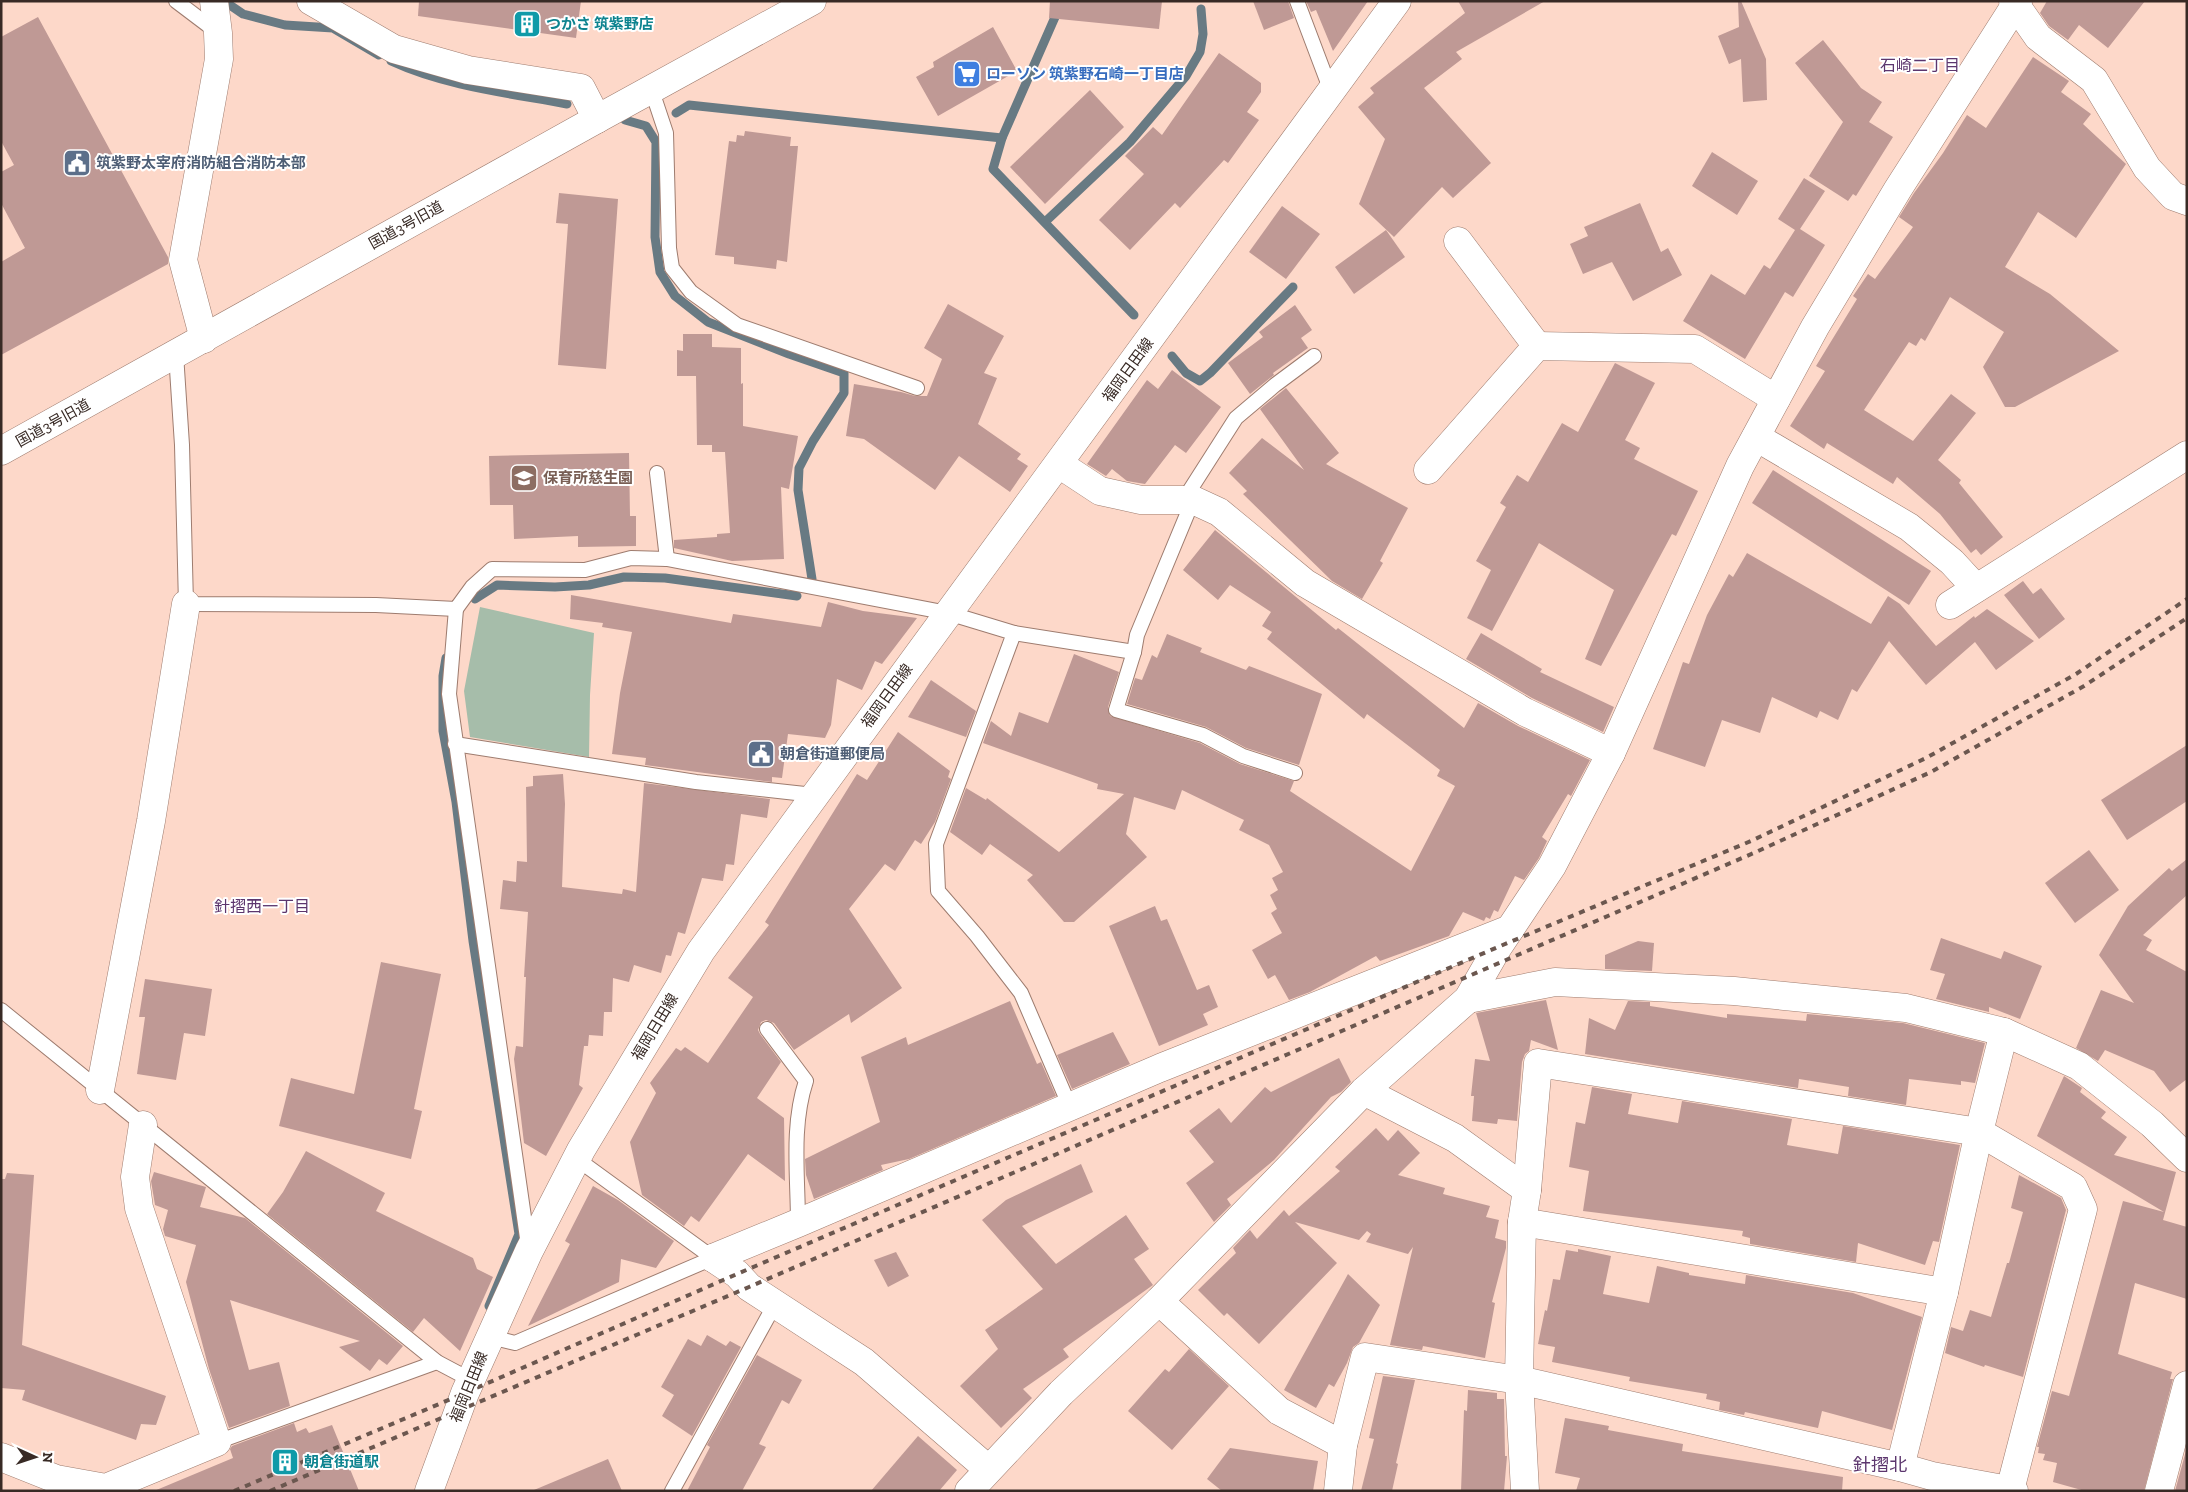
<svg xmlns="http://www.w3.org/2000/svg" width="2188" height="1492" viewBox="0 0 2188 1492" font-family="'Zilla Slab','Noto Sans JP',serif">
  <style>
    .green { fill: #a6bdaa }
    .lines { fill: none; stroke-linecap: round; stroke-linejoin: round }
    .stream { stroke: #687a83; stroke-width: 9 }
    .building { fill: #bf9995 }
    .service-casing { stroke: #9e7c6f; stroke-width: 16 }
    .minor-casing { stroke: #9e7c6f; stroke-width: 29 }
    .tertiary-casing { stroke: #9e7c6f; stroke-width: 29 }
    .secondary-casing { stroke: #9e7c6f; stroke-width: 29 }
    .service { stroke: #fff; stroke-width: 14 }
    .minor { stroke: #fff; stroke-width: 28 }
    .tertiary { stroke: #fff; stroke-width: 28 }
    .secondary { stroke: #fff; stroke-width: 28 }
    .rail { stroke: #6b574f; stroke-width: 4; stroke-dasharray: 6 6; stroke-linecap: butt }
    .labels { text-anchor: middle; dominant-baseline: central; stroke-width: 4; stroke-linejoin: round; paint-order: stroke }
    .culture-label { font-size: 15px; font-weight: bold; fill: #0d838f; stroke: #fff; text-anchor: start }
    .shop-label { font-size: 15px; font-weight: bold; fill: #366cbe; stroke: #fff; text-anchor: start }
    .service-label { font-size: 15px; font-weight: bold; fill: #4e5e75; stroke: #fff; text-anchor: start }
    .street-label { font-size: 15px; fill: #382a25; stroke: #fff }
    .education-label { font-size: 15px; font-weight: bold; fill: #785e54; stroke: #fff; text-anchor: start }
    .neighbourhood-label { font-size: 16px; fill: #5c366e; stroke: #fff }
    .quarter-label { font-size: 18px; fill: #5c366e; stroke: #fff }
  </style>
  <rect width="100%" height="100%" fill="#fdd8c9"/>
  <polygon class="green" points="480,607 594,633 590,695 589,757 470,737 464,691"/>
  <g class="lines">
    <g class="stream">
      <polyline points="224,1 243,14 285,25 333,28 379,55"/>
      <polyline points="1059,8 1002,138 993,169 1134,315"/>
      <path d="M 391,61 C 445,86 508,93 567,104"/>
      <polyline points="676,113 689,105 1002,138"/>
      <polyline points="625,120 646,126 656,142 655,237 660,272 675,296 708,322 789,354 844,373 844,393 813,441 799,468 798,490 812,579"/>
      <polyline points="1045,222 1130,142 1186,76 1200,52 1203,34 1201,9"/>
      <polyline points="1172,356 1186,373 1200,381 1210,373 1293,287"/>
      <polyline points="475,599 497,585 555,587 589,585 624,577 665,578 797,596"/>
      <polyline points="446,658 443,676 443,731 456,802 473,941 519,1234 489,1306"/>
    </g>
  </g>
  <g class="building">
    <polygon points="419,1 581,1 576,38 418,16"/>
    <polygon points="1050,1 1162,1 1159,29 1049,18"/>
    <polygon points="1253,1 1288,1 1294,18 1264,30"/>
    <polygon points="1306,1 1368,1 1333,51 1316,10 1311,12"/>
    <polygon points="1458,1 1545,1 1456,52 1462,59 1424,88 1491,163 1453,198 1442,187 1394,237 1359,204 1385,139 1358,107 1374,93 1370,88 1465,13"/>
    <polygon points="1738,1 1741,1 1766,59 1767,100 1743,102 1741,59 1729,64 1718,36 1739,27"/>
    <polygon points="2047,1 2145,1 2108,48 2079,25 2068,40 2049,26 2040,13"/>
    <polygon points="38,17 168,257 168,264 1,355 1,262 25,248 1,203 1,172 14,165 1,141 1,37"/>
    <polygon points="993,27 1017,71 938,116 916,77 934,67 933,62"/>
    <polygon points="1823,40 1861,88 1882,102 1869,122 1893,137 1856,196 1853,194 1848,201 1809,176 1843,122 1795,63"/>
    <polygon points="1219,53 1261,83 1261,92 1247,112 1259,120 1228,163 1224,160 1180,208 1175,203 1130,250 1099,220 1144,174 1125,156 1153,127 1162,135"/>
    <polygon points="2033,57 2069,81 2061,92 2091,114 2083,124 2126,164 2076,238 2038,212 2005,267 2050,294 2119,351 2015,407 2005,407 1983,367 2004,332 1950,297 1925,341 1921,338 1916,346 1909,342 1864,410 1913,441 1951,394 1976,413 1938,460 1961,480 1959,483 2003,537 1981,555 1976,549 1971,553 1940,514 1897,477 1893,484 1827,443 1824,449 1790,426 1825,371 1816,366 1857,299 1853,296 1868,274 1875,279 1913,227 1899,217 1914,193 1943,153 1967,115 1986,128"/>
    <polygon points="1090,90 1124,127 1045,204 1010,167"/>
    <polygon points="745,131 791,137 790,146 798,146 787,262 777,260 776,269 734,264 734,257 715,255 729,141 736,142 737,135 744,136"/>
    <polygon points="1712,152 1758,181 1737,215 1692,186"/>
    <polygon points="1804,178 1825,191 1800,229 1825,245 1793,297 1785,292 1745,359 1683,321 1711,274 1745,295 1764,265 1770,269 1795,230 1778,219"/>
    <polygon points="559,193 618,199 606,369 558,365 568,224 556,223"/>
    <polygon points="1640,203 1661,252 1668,248 1682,275 1633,301 1612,262 1583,274 1570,244 1588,236 1584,227"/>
    <polygon points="1282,206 1320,234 1286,279 1249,252"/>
    <polygon points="1386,230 1405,257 1354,294 1335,267"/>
    <polygon points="948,304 1004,336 984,373 997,378 978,424 1021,454 1017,459 1028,466 1010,492 959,456 935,490 864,439 846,436 854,384 901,392 915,396 927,396 942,359 924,348"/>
    <polygon points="1295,305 1312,330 1301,338 1308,348 1273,373 1274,375 1250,394 1228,363 1263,337 1259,332"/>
    <polygon points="683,334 712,334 712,347 741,348 741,384 743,383 743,426 798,436 789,489 781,487 784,559 732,561 674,548 674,540 717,537 717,534 730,533 725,452 712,452 712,445 697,445 696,376 677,376 677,350 683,351"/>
    <polygon points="1615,363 1655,383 1625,440 1640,448 1634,459 1698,491 1676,536 1672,534 1601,666 1585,659 1614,590 1539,543 1492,631 1467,618 1491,570 1476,561 1506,507 1500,503 1517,475 1528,482 1562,423 1578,432"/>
    <polygon points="1172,370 1221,407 1186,453 1175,445 1145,484 1127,481 1112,469 1106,476 1087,464 1147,380 1158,389"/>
    <polygon points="1286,388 1339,453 1326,464 1408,508 1380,561 1383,563 1362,599 1332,581 1243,494 1247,491 1229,473 1262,438 1304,470 1260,409"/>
    <polygon points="629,453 630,516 636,516 636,546 578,547 578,536 514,539 513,505 490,505 489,456"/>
    <polygon points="1773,470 1931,571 1909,605 1752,503"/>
    <polygon points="1215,530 1336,630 1338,628 1464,728 1478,703 1518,726 1590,760 1571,796 1568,794 1542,837 1547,841 1539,858 1524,880 1515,876 1498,912 1494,910 1490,919 1486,917 1484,921 1463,912 1449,936 1380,961 1376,956 1310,992 1289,1000 1275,975 1268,979 1252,950 1282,933 1271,913 1277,909 1270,895 1278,890 1272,878 1283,872 1269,845 1239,830 1244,820 1182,790 1175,810 1134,797 1126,834 1147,857 1074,922 1064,922 1027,880 1033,875 990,844 982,855 950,832 966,788 986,800 987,798 1059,852 1124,794 1097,789 1098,784 983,743 991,721 1011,736 1019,712 1048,723 1074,654 1119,672 1108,707 1110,716 1200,743 1240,764 1294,781 1290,791 1411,871 1455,786 1437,776 1440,770 1367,714 1364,719 1267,639 1272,632 1262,626 1271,612 1230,585 1218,600 1183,570"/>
    <polygon points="1747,553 1871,624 1888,596 1900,604 1936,646 1974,616 1975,618 1987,609 2034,641 1996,670 1975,642 1926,685 1889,641 1857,692 1852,689 1838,720 1820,711 1817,718 1772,697 1760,733 1722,720 1705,767 1653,749 1683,662 1689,664 1707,615 1729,574 1733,577"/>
    <polygon points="2023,581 2033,594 2041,588 2065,619 2039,639 2004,595"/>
    <polygon points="571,595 731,623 733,614 821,627 828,602 863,611 917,618 882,664 875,661 862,690 837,679 831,725 825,738 788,734 782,778 772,777 772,782 645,765 646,758 612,754 620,693 632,632 602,627 603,623 570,619"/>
    <polygon points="1481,633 1542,669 1540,672 1614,707 1603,732 1532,698 1466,659"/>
    <polygon points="1167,634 1202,648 1200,652 1246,670 1249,666 1322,694 1299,765 1246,748 1206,727 1127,704 1135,678 1142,680 1152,655 1157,658"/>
    <polygon points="931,680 976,711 966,737 908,717"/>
    <polygon points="898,732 950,771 948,777 951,779 935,822 921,844 915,840 895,871 885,864 849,909 902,988 851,1023 849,1014 794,1050 774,1023 766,1020 761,1022 758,1030 760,1034 781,1062 757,1098 784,1118 785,1181 748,1154 699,1222 691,1216 684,1226 642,1195 630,1142 656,1093 650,1083 676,1048 681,1051 685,1047 708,1063 753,997 728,978 769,925 765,922 857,774 867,780"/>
    <polygon points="2187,745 2187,801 2127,840 2101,800"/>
    <polygon points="563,774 565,804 562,887 622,894 623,889 636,892 644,783 770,799 767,818 741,814 734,865 726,864 723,881 702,878 685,934 678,932 671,956 666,955 661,973 634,965 629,982 613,978 612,1012 604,1012 603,1036 589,1035 588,1046 584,1046 579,1085 583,1088 546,1156 524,1143 514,1059 516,1046 523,1047 526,977 524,977 528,912 500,909 503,880 516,882 517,861 527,862 526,787 533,786 533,776"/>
    <polygon points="2089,850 2119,890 2075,923 2045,883"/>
    <polygon points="2187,859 2187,895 2143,935 2152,940 2146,950 2187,972 2187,1079 2170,1092 2154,1071 2105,1050 2098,1061 2076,1048 2101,990 2134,1003 2099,955 2128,906 2169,868 2172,871"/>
    <polygon points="1155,906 1161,921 1167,919 1197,990 1209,985 1218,1007 1203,1014 1208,1025 1159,1046 1109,926"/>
    <polygon points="1941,938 2001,959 2004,951 2042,966 2020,1019 1989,1007 1989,1012 1936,999 1945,974 1930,970"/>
    <polygon points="1638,941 1654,943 1652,971 1605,969 1605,955"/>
    <polygon points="381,962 441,974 414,1109 422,1111 411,1159 279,1126 291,1078 354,1094"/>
    <polygon points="145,979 212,989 205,1036 184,1033 176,1080 137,1074 145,1017 139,1017"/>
    <polygon points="1546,1000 1558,1050 1531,1040 1529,1051 1525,1054 1522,1062 1517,1121 1498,1119 1497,1124 1472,1121 1474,1096 1471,1096 1475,1059 1490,1061 1476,1013"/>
    <polygon points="1010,1001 1037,1064 1041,1062 1056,1096 909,1159 881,1165 883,1170 814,1199 806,1175 805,1159 880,1122 861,1057 906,1037 908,1045"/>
    <polygon points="1628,1001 1650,1002 1650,1006 1727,1018 1727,1014 1806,1021 1807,1014 1903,1023 1985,1043 1975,1083 1961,1081 1961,1085 1909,1079 1906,1105 1848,1096 1849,1087 1799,1079 1798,1088 1585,1054 1589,1018 1615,1030"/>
    <polygon points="1113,1032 1130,1064 1072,1089 1057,1055"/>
    <polygon points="1339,1058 1351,1082 1341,1092 1331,1097 1274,1160 1227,1199 1231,1205 1214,1222 1186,1183 1214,1162 1189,1131 1219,1108 1231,1123 1265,1087 1271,1092"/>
    <polygon points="2064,1076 2082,1088 2080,1092 2106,1112 2101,1118 2127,1137 2114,1155 2176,1172 2163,1220 2187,1227 2187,1299 2135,1283 2118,1354 2172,1372 2170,1379 2173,1379 2144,1491 2085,1491 2053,1482 2057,1463 2043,1460 2045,1454 2038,1453 2039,1447 2037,1447 2052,1391 2069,1396 2123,1201 2164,1212 2037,1136"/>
    <polygon points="1592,1087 1632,1094 1628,1114 1678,1123 1682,1101 1792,1119 1787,1145 1838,1154 1843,1126 1960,1145 1939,1242 1933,1241 1925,1265 1858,1243 1856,1262 1750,1244 1750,1238 1742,1236 1743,1231 1583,1211 1589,1171 1569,1167 1576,1122 1585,1124"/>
    <polygon points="1376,1128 1388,1141 1398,1130 1420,1153 1398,1175 1445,1188 1443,1194 1490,1206 1486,1217 1499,1220 1495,1238 1506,1241 1506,1248 1492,1302 1495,1303 1485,1358 1423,1346 1422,1350 1390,1345 1413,1247 1408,1254 1366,1242 1371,1234 1367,1231 1359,1240 1295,1222 1337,1263 1259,1344 1227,1313 1224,1316 1198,1290 1236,1253 1233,1248 1250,1230 1257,1239 1284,1210 1289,1216 1340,1171 1335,1167"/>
    <polygon points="306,1151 385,1193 376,1211 473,1258 477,1269 493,1277 460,1351 424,1318 413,1332 267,1214 283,1192"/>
    <polygon points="1081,1164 1093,1192 1022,1226 1056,1264 1126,1215 1149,1249 1134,1259 1153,1285 1063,1349 1069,1357 1023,1389 1032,1398 1001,1428 960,1386 998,1349 985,1330 1043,1289 982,1220 1006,1200"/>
    <polygon points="154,1172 206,1187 200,1207 245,1218 403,1346 387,1365 379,1359 370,1371 339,1347 360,1341 230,1300 249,1370 279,1362 290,1406 229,1428 209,1369 186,1282 196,1245 165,1236 163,1229 168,1210 155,1205 151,1181"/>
    <polygon points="7,1173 34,1175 22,1345 166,1396 156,1425 141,1424 136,1440 22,1400 25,1390 1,1388 1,1179 5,1179"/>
    <polygon points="2019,1175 2061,1198 2066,1210 2023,1377 1985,1365 1984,1367 1945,1353 1951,1327 1963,1331 1970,1310 1991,1317 2007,1263 2009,1263 2023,1212 2011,1208"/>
    <polygon points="593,1186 618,1200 674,1241 656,1268 621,1259 619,1282 528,1326 570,1244 565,1241"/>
    <polygon points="1578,1249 1611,1256 1603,1294 1649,1303 1657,1266 1689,1273 1689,1275 1745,1284 1746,1275 1853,1293 1922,1317 1892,1430 1822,1411 1818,1428 1745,1412 1744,1415 1719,1410 1720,1402 1706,1399 1707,1394 1629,1381 1630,1377 1552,1362 1555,1347 1538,1344 1545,1310 1547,1311 1553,1279 1560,1280 1566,1250 1578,1252"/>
    <polygon points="896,1252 909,1276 888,1287 874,1260"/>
    <polygon points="1348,1274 1380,1305 1359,1343 1353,1347 1347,1363 1334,1387 1329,1384 1316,1408 1284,1390"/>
    <polygon points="707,1335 726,1346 730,1341 741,1347 692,1436 662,1416 674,1395 661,1387 688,1339 701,1346"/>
    <polygon points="1189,1349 1229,1386 1172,1450 1128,1411 1165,1369 1169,1372"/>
    <polygon points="757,1355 802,1380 789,1404 782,1400 759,1444 766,1447 742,1491 687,1491 710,1447 707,1445"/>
    <polygon points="1383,1376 1415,1380 1396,1463 1398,1464 1392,1491 1361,1491 1374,1439 1369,1438"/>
    <polygon points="1468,1390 1497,1393 1497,1399 1504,1399 1505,1456 1507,1456 1504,1491 1461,1491 1464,1410 1467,1411"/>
    <polygon points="1565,1418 1609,1426 1608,1430 1683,1444 1682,1451 1843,1477 1842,1491 1576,1491 1580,1478 1555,1473"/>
    <polygon points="294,1423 297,1432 306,1428 309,1433 332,1425 359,1491 154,1491 233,1458 230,1449 232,1446"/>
    <polygon points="918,1436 957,1470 939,1491 871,1491"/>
    <polygon points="2187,1447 2187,1491 2175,1491"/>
    <polygon points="1230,1448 1318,1461 1313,1491 1222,1491 1207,1479"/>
    <polygon points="608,1459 622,1491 534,1491 534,1490"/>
  </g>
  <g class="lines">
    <g class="service-casing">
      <g id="service">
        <polyline points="176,1 217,32"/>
        <polyline points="1297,1 1331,91"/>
        <polyline points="652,91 666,133 669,248 672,268 691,292 737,325 917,388"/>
        <polyline points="176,354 182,445 186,604 376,605 456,609 472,587 492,569 585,570 631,558 667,559 948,613 1014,633 936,844 938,891 977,936 1021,993 1070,1107"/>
        <polyline points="657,473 667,559"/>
        <polyline points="1193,500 1137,635 1134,652 1116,710 1203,735 1243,756 1295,773"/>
        <polyline points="1183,501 1236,418 1275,385 1314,356"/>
        <polyline points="456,609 449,694 528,1245"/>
        <polyline points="1014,633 1134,652"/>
        <polyline points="455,744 696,782 814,795"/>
        <polyline points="1,1010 437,1362 471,1380"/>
        <path d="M 767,1029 L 806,1081 C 791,1126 798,1177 798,1223"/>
        <polyline points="577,1159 713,1258"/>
        <polyline points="490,1337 515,1343 713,1258"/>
        <polyline points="217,1442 437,1362"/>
        <polyline points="672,1491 775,1304"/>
      </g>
    </g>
    <g class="minor-casing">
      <g id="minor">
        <polyline points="311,1 394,49 468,70 581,88 597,119"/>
        <polyline points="2013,1 2038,37 2094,80 2147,168 2173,196 2187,201"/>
        <polyline points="1458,241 1537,346"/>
        <polyline points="204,339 183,260 219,59 218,33 214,1"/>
        <polyline points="1756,437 1909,527 1952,562 1976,588"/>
        <polyline points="1059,464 1100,491 1141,500 1193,500 1219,512 1305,583 1525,712 1611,753"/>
        <polyline points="1428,470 1537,346 1695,349 1776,399"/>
        <polyline points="1950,605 2187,455"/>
        <polyline points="1468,999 1555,982 1734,991 1906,1008 2004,1032 2079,1066 2152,1124 2187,1158"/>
        <polyline points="100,1090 151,821 186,604"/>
        <polyline points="1364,1091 1455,1138 1527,1190 1522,1222 1519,1380 1525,1491"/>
        <polyline points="1527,1190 1538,1063 1979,1132 2073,1187 2083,1209 2010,1490"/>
        <polyline points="1522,1222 1944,1292"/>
        <polyline points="713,1258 798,1223 1160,1068 1510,929"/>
        <polyline points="713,1258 737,1274 749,1287 864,1362 988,1469"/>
        <polyline points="1159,1301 1279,1411 1343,1445"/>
        <polyline points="1,1457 56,1479 106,1488 217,1442 139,1208 135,1177 143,1125"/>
        <polyline points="1900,1467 1944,1292 1979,1132 2004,1032"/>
        <polyline points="969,1491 1061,1393 1159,1301 1364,1091 1468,999 1498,947 1552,866 1611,753 1740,466 1815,327 1898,189 2018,1"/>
        <polyline points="1338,1491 1343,1445 1365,1357 1519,1380 1900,1467 1932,1476 2014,1491"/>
        <polyline points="2159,1491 2187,1385"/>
      </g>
    </g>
    <g class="tertiary-casing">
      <polyline id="tertiary" points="1,451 597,119 812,1"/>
    </g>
    <g class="secondary-casing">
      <polyline id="secondary" points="429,1491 465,1393 529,1251 581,1150 701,951 1397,1"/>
    </g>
    <use href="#service" class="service"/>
    <use href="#minor" class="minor"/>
    <use href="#tertiary" class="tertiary"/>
    <use href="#secondary" class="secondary"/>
    <g class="rail">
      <polyline points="234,1491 465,1393 737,1274 1498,947 1751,841 1926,758 2076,674 2187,599"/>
      <polyline points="270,1491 749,1287 1756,852 1931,772 2084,686 2187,618"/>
    </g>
  </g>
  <defs>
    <g id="building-square" transform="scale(1.4375)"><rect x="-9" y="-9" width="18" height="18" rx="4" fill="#0f9aa8" stroke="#fff"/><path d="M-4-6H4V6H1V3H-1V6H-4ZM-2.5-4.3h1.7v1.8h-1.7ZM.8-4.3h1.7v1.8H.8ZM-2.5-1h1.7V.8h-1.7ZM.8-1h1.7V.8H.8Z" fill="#fff"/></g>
    <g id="supermarket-square" transform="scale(1.4375)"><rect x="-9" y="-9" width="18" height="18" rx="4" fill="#3f7fe0" stroke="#fff"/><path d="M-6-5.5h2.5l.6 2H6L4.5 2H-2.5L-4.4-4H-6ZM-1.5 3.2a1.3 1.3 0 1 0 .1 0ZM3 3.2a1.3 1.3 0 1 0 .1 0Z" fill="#fff"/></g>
    <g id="civic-square" transform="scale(1.4375)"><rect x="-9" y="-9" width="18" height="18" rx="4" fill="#5c6f8a" stroke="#fff"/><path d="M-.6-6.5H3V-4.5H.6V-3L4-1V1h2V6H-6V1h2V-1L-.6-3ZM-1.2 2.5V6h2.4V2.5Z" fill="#fff"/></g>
    <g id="school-square" transform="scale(1.4375)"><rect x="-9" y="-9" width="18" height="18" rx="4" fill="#8d6e63" stroke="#fff"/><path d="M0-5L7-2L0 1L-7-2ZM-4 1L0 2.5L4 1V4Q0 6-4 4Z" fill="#fff"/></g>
  </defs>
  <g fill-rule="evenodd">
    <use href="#building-square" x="527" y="24"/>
    <use href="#supermarket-square" x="967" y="74"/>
    <use href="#civic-square" x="77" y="163"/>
    <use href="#school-square" x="524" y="478"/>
    <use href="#civic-square" x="761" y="754"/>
    <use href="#building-square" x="285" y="1462"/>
  </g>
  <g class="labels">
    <g class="culture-label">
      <text x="546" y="24">つかさ 筑紫野店</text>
      <text x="304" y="1462">朝倉街道駅</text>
    </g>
    <g class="shop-label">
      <text x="986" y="74">ローソン 筑紫野石崎一丁目店</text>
    </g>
    <g class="service-label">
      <text x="96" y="163">筑紫野太宰府消防組合消防本部</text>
      <text x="780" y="754">朝倉街道郵便局</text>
    </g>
    <g class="street-label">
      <text transform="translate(406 225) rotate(-29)">国道3号旧道</text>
      <text transform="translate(1128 370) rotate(-54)">福岡日田線</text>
      <text transform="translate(53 423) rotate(-29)">国道3号旧道</text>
      <text transform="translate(887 696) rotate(-54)">福岡日田線</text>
      <text transform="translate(655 1027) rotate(-59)">福岡日田線</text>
      <text transform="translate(469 1387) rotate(-68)">福岡日田線</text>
    </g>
    <g class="education-label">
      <text x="543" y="478">保育所慈生園</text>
    </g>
    <g class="neighbourhood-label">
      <text x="1920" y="65">石崎二丁目</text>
      <text x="262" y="906">針摺西一丁目</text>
    </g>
    <g class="quarter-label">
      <text x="1880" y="1465">針摺北</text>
    </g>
  </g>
  <rect width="2188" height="1492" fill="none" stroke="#382a25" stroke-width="5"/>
  <g transform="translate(35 1457) rotate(93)" stroke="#ffffff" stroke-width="4" paint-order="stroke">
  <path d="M0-4L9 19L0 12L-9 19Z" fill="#382a25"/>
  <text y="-8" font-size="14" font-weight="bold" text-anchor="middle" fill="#382a25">N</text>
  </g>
</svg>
